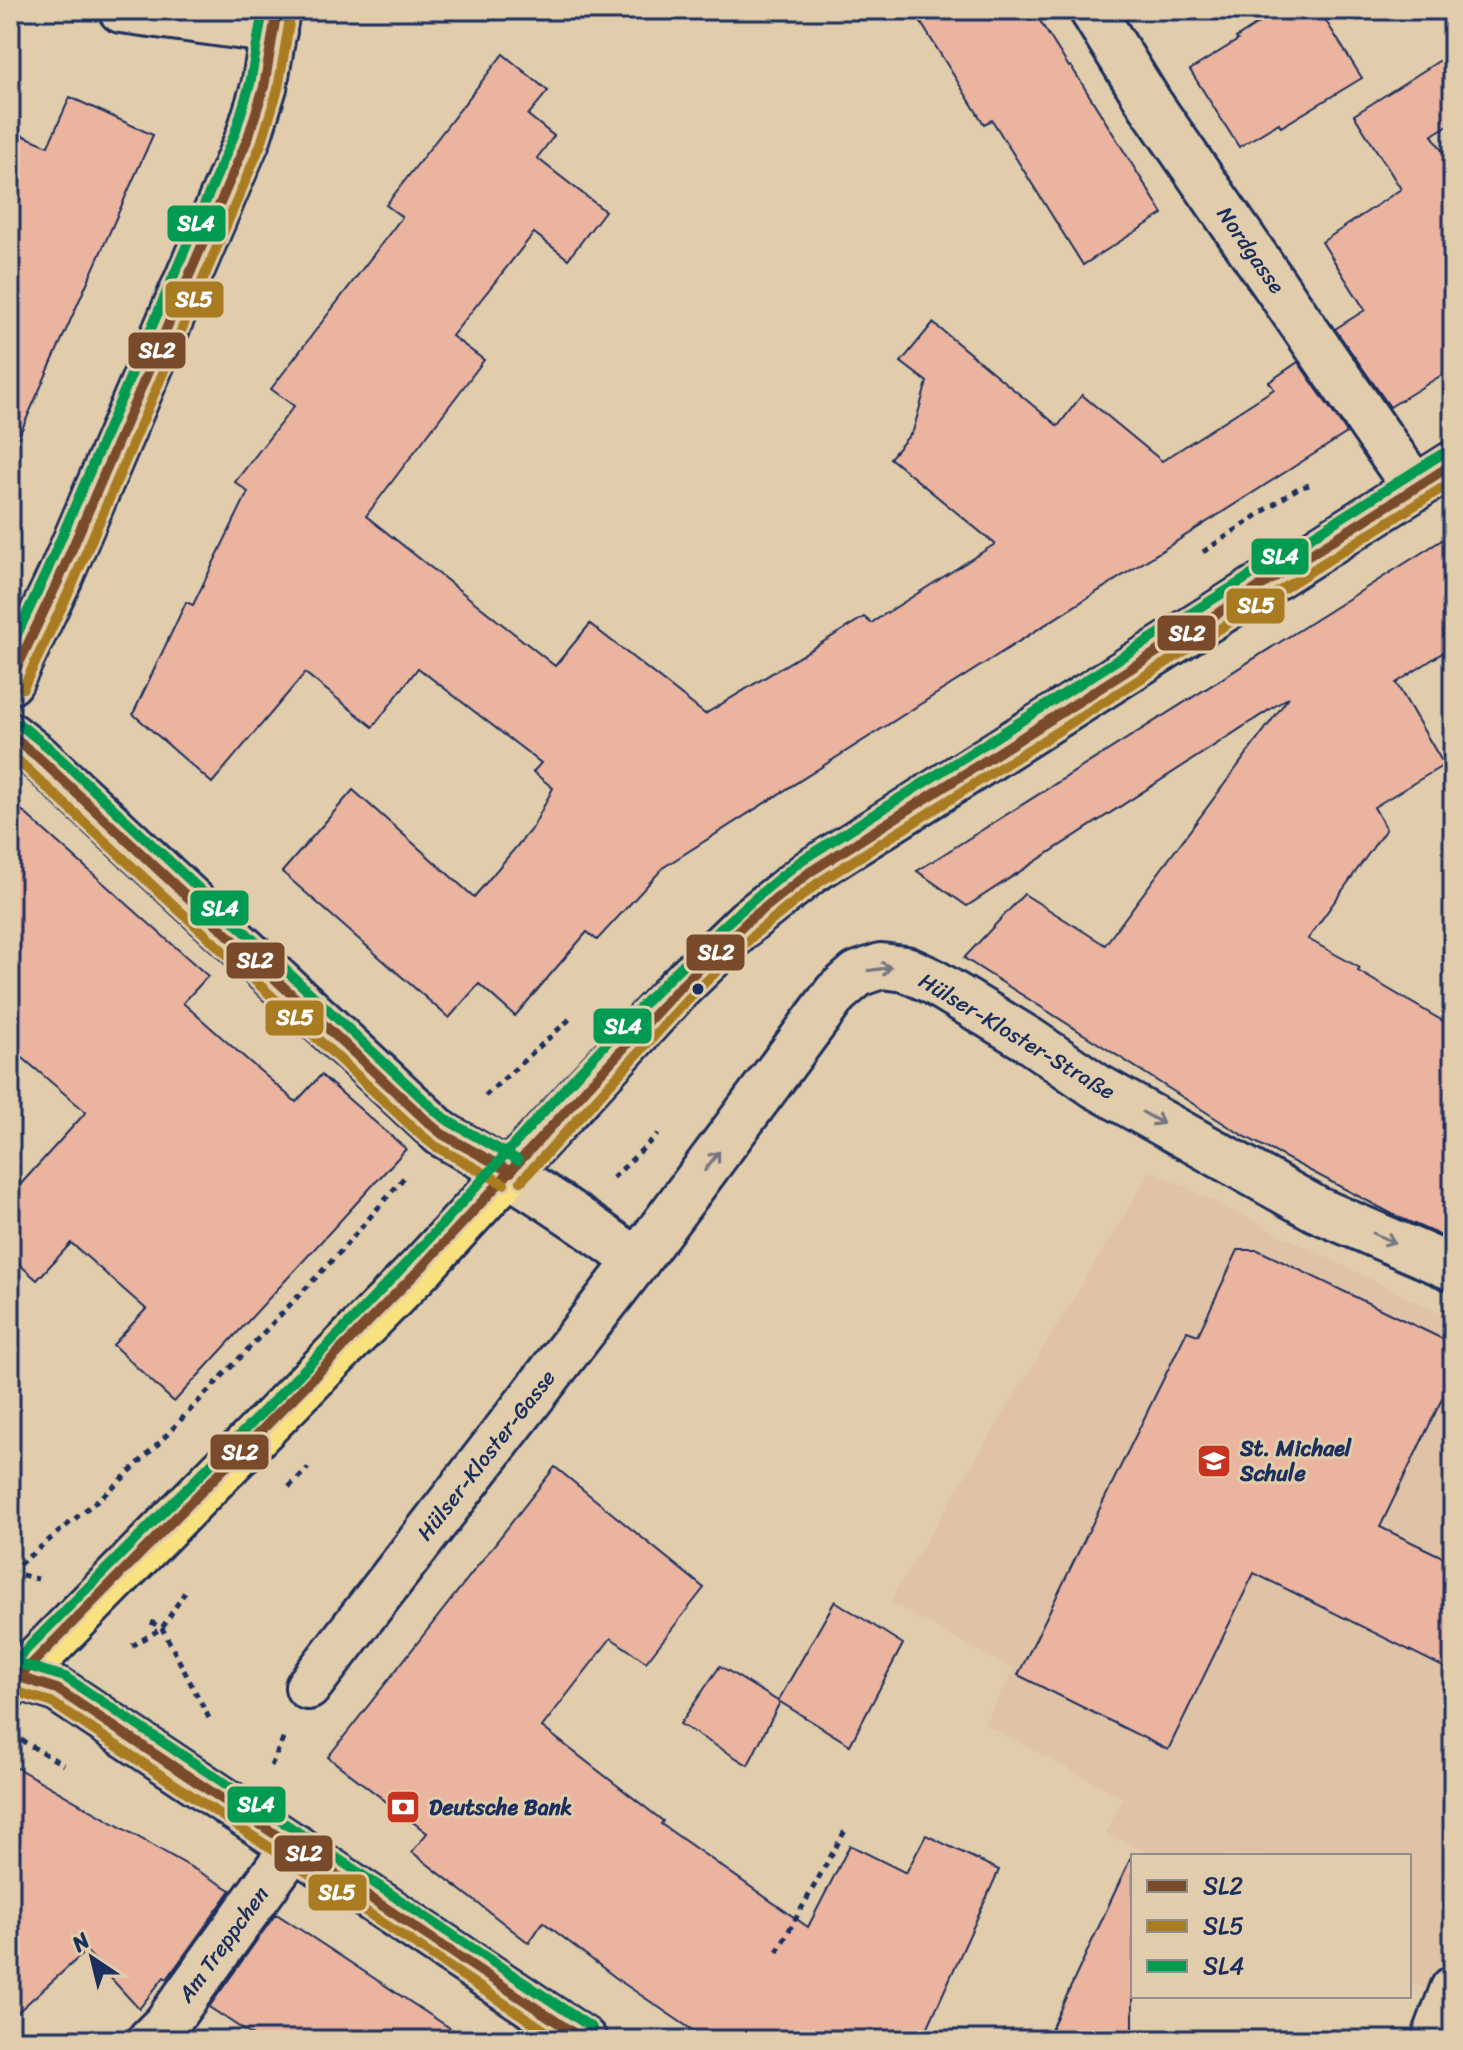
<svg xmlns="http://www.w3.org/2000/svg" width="1463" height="2050" viewBox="0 0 1463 2050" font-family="Sriracha,sans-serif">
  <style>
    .built { fill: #e0c3a7 }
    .building { fill: #eab49f; stroke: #1b2f5e; stroke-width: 2 }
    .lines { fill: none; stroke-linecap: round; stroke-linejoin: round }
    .minor-casing { stroke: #1b2f5e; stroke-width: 50 }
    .major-casing { stroke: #1b2f5e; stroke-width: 50 }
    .path { stroke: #1b2f5e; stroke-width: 5; stroke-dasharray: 6 6; stroke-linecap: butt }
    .minor { stroke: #e1cdac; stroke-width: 44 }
    .major { stroke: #fae180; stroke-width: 44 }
    .bus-1-casing { stroke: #e1cdac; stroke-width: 16 }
    .bus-2-casing { stroke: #e1cdac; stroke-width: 16 }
    .bus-3-casing { stroke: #e1cdac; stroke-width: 16 }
    .bus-1 { stroke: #7a4b2a; stroke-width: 10 }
    .bus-2 { stroke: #aa7c21; stroke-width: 10 }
    .bus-3 { stroke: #039a52; stroke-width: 10 }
    .oneway { stroke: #747681 }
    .bus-dot { fill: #1b2f5e; stroke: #e1cdac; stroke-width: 3 }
    .labels { text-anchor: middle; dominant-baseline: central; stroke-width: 6; stroke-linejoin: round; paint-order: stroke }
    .street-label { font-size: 22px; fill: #1b2f5e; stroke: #e1cdac }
    .poi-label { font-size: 22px; font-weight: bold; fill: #1b2f5e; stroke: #e1cdac; text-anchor: start }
    .line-badge { stroke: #e1cdac; stroke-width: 3 }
    .badge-label { font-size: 22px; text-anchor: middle; font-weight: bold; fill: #fff }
  </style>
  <rect width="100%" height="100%" fill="#e1cdac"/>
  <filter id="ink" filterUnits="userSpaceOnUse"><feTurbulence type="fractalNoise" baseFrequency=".0125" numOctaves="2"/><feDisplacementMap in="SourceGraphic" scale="16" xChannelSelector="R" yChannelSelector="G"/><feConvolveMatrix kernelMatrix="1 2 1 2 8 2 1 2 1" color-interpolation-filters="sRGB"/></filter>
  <g filter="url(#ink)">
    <polygon class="built" points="1151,1170 1453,1320 1453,1957 1439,1996 1409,1981 1409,1856 1154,1856 1106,1833 1123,1798 984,1724 1013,1670 889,1602"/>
    <g class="building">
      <polygon points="913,10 1033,10 1069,67 1071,66 1163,214 1083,265 992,120 984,124"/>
      <polygon points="1279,10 1319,10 1362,78 1281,127 1279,123 1239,147 1190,70 1238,40 1236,38"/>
      <polygon points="1453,52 1453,122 1432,135 1447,158 1453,154 1453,368 1390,407 1335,329 1365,310 1322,242 1401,189 1354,115"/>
      <polygon points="503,54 548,91 528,115 554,136 537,158 605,211 568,259 534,233 452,336 484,360 366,516 555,666 590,624 705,714 864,617 871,623 995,544 890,458 913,431 927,382 901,362 933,323 1058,426 1082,395 1162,461 1274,389 1269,382 1298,362 1347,433 664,867 597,940 587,932 515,1016 479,984 449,1018 282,872 353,790 474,897 533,827 553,788 533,772 541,763 418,668 373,727 305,673 212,783 133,714 186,602 193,605 248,492 235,482 294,406 271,389 402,217 386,205"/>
      <polygon points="70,97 153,135 10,456 10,130 48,146"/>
      <polygon points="1453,533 1453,646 1396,683 1444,765 1374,807 1386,829 1308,939 1360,968 1358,971 1453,1027 1453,1241 1396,1216 1242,1135 964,958 1024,894 1105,945 1289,697 967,906 917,871"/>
      <polygon points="10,800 208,976 183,1003 236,1050 296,1102 321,1075 406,1149 174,1402 113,1345 146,1309 71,1243 37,1280 10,1256 10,1196 86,1112 10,1047"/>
      <polygon points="1238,1250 1258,1250 1453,1344 1453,1376 1380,1527 1453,1562 1453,1672 1254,1573 1168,1750 1018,1675 1187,1331 1198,1335"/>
      <polygon points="555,1467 704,1588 646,1662 611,1638 542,1727 663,1821 661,1824 808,1927 850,1845 906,1873 926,1835 999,1870 922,2040 707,2040 620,1981 543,1922 529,1943 412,1852 427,1833 328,1757"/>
      <polygon points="835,1601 903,1644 850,1745 780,1702 748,1765 680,1724 720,1666 778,1701"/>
      <polygon points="10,1764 231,1890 167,1979 164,1977 139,2009 86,1951 10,2019"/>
      <polygon points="1133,1853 1133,2040 1046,2040"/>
      <polygon points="275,1915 278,1915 468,2040 259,2040 209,2007"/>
    </g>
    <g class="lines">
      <g class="minor-casing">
        <g id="minor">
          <polyline points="121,10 274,31"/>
          <polyline points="1092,10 1150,104 1415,488"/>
          <polyline points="10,682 60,577 248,138 264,87 277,10"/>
          <path d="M 10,735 L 38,757 L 442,1134 C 511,1173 574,1214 637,1261"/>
          <polyline points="10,1685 19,1677 57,1689 584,2040"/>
          <polyline points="308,1687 637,1261 836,993 858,974 881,966 906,969 932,981 1029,1040 1096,1086 1316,1209 1453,1268"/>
          <polyline points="150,2040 166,2024 294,1846"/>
          <polyline points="1434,2040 1453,1989"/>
        </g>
      </g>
      <g class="major-casing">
        <polyline id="major" points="10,1675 19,1677 421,1268 678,989 748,921 810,872 1453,464"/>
      </g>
      <g class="path">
        <polyline points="1203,552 1298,488 1313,484"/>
        <polyline points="485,1096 572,1017"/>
        <polyline points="613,1178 658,1134"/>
        <polyline points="289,1487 308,1468"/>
        <polyline points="10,1572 116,1485 158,1444 341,1251 407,1174"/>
        <polyline points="10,1572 38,1579"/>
        <polyline points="151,1622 162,1628 211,1722"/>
        <polyline points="132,1646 162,1628 185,1592"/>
        <polyline points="21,1740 64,1765"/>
        <polyline points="271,1766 285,1735"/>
        <polyline points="777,1952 846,1829"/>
      </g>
      <use href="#minor" class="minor"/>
      <use href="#major" class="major"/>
      <g class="bus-1-casing">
        <g id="bus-1">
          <polyline points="10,682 60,577 248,138 264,87 277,10"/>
          <polyline points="10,735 38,757 430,1124 442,1134 511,1172"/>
          <polyline points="19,1677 421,1268 678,989 748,921 810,872 1453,464"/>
          <polyline points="19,1677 57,1689 584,2040"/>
        </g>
      </g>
      <g class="bus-2-casing">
        <g id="bus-2">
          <polyline points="23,688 73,583 261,144 278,89 291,12"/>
          <polyline points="10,753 421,1135 435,1146 504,1184"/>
          <polyline points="521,1181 688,999 757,932 818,883 1453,481"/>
          <polyline points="10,1690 51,1702 559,2040"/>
        </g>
      </g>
      <g class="bus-3-casing">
        <g id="bus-3">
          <polyline points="10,649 47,571 235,133 250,84 263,10"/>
          <polyline points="19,724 48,747 439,1114 450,1122 518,1160"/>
          <polyline points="14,1662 65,1677 592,2028"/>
          <path d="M 10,1666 C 144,1530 282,1396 413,1256 C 538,1122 657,972 802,860 L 1445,452"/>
        </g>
      </g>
      <use href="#bus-1" class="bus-1"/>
      <use href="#bus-2" class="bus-2"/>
      <use href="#bus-3" class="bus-3"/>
    </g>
    <defs><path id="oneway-shaft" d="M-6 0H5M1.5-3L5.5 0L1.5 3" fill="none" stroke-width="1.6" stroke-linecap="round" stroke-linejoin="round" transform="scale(2)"/></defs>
    <g class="oneway">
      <use href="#oneway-shaft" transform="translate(880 969) rotate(-8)"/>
      <use href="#oneway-shaft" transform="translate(1153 1118) rotate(29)"/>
      <use href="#oneway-shaft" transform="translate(712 1161) rotate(-53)"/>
      <use href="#oneway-shaft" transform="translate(1384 1238) rotate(23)"/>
    </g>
  </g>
  <defs>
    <g id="school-square" transform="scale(1.8)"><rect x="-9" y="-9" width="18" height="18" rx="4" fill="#c8321e" stroke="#e1cdac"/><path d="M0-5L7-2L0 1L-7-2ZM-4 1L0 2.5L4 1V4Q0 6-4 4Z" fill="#fff"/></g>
    <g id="bank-square" transform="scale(1.8)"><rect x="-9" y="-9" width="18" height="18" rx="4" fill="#c8321e" stroke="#e1cdac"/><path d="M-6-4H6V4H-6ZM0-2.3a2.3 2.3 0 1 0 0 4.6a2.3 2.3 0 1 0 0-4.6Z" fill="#fff"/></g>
  </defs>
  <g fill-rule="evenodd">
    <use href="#school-square" x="1214" y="1461"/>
    <use href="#bank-square" x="403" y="1807"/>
  </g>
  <circle class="bus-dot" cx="698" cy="989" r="7"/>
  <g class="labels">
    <g class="street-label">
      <text transform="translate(1251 250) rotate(55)">Nordgasse</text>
      <text transform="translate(1017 1036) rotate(31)">Hülser-Kloster-Straße</text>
      <text transform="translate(486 1455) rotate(-52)">Hülser-Kloster-Gasse</text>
      <text transform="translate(223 1944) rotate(-54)">Am Treppchen</text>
    </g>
    <g class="poi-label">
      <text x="1240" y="1448">St. Michael<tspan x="1240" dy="25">Schule</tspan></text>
      <text x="429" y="1807">Deutsche Bank</text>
    </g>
  </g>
  <g class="line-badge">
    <rect x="166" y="204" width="61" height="39" rx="8" fill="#039a52"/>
    <rect x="164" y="280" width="61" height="39" rx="8" fill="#aa7c21"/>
    <rect x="127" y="331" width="60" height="39" rx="8" fill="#7a4b2a"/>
    <rect x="1250" y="537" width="60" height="39" rx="8" fill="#039a52"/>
    <rect x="1225" y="587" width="61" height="38" rx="8" fill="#aa7c21"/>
    <rect x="1156" y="614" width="61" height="38" rx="8" fill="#7a4b2a"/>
    <rect x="189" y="889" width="61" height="38" rx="8" fill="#039a52"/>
    <rect x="685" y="933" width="61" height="39" rx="8" fill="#7a4b2a"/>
    <rect x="225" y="941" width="61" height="39" rx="8" fill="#7a4b2a"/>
    <rect x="264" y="999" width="61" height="38" rx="8" fill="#aa7c21"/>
    <rect x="592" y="1007" width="61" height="38" rx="8" fill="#039a52"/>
    <rect x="209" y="1433" width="61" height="38" rx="8" fill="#7a4b2a"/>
    <rect x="226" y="1785" width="61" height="39" rx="8" fill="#039a52"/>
    <rect x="273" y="1834" width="61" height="39" rx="8" fill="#7a4b2a"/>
    <rect x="307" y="1873" width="61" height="39" rx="8" fill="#aa7c21"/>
  </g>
  <g class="badge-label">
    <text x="196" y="231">SL4</text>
    <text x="194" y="307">SL5</text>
    <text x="157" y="358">SL2</text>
    <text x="1280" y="564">SL4</text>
    <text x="1256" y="613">SL5</text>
    <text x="1187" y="641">SL2</text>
    <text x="220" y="916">SL4</text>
    <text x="716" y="960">SL2</text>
    <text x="255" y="968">SL2</text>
    <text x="295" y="1025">SL5</text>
    <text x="623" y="1034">SL4</text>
    <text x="240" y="1460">SL2</text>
    <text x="256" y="1812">SL4</text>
    <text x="304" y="1861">SL2</text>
    <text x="337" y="1900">SL5</text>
  </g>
  <rect width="1463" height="2050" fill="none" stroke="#e1cdac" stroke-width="40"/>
  <rect x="20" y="20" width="1423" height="2010" fill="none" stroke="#1b2f5e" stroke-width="3" filter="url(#ink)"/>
  <rect x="1131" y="1854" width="280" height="144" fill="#e1cdac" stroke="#928e8d" stroke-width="2"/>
  <rect x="1147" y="1880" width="40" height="12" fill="#7a4b2a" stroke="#928e8d" stroke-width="2"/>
  <text x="1203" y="1894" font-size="24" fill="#1b2f5e">SL2</text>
  <rect x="1147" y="1920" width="40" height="12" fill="#aa7c21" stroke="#928e8d" stroke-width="2"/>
  <text x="1203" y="1934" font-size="24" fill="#1b2f5e">SL5</text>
  <rect x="1147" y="1960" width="40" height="12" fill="#039a52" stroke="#928e8d" stroke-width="2"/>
  <text x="1203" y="1974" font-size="24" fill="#1b2f5e">SL4</text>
  <g transform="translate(92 1958) rotate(325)" stroke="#e1cdac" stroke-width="6" paint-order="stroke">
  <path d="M0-6L14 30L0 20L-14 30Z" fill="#1b2f5e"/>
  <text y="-12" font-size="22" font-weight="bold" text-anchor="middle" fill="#1b2f5e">N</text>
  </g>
</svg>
